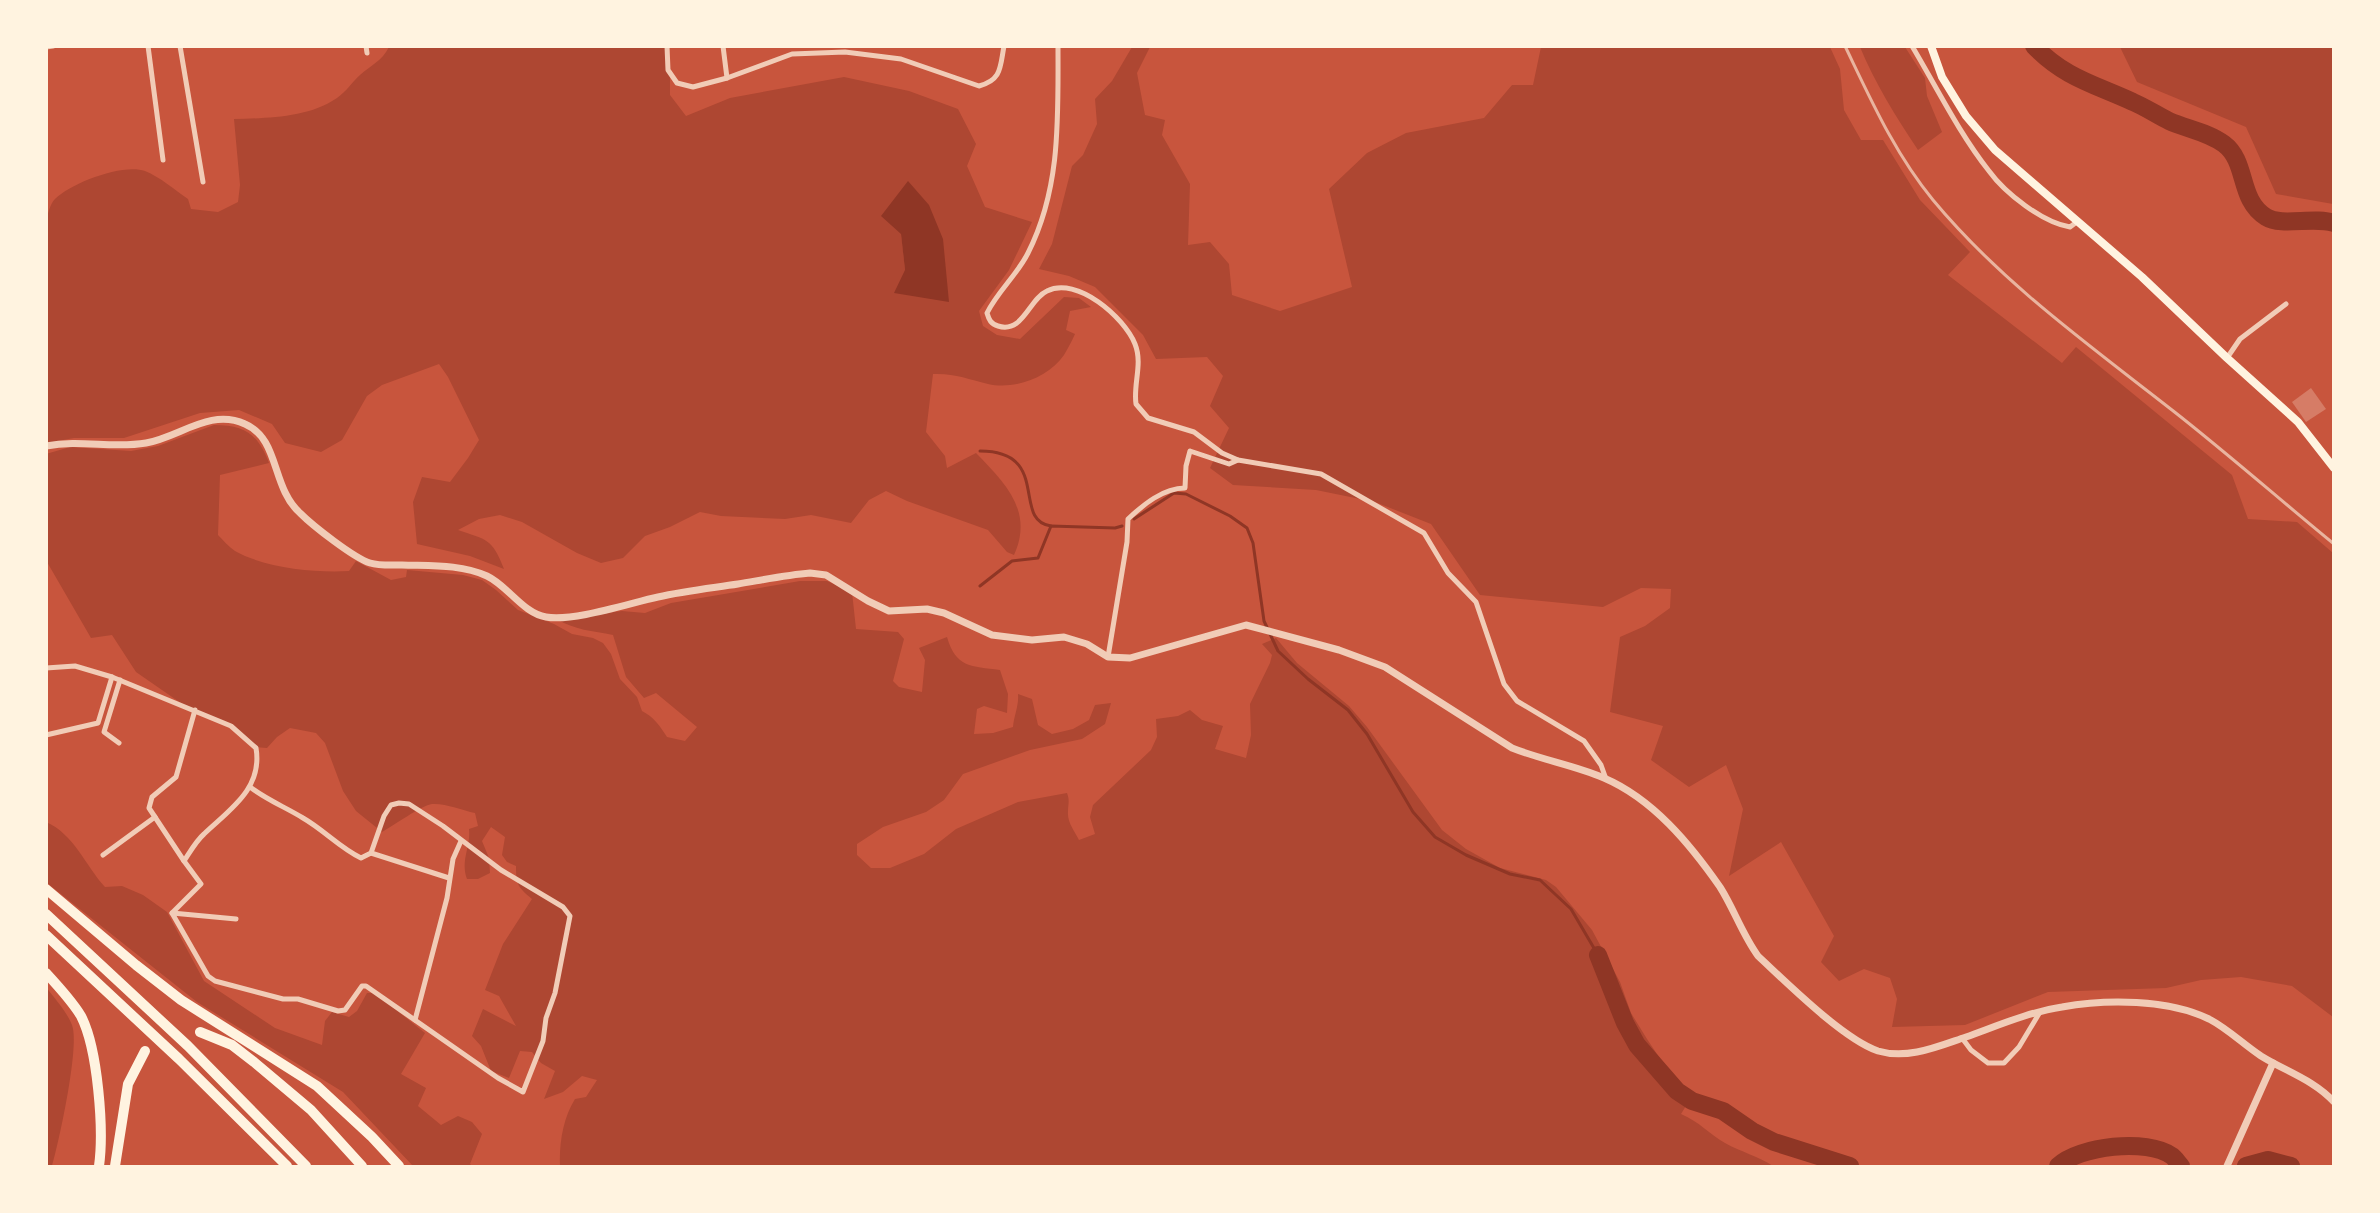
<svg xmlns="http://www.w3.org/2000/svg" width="2380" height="1213" viewBox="0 0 2380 1213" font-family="'PT Sans Narrow',sans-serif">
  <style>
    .green { fill: #ae4732; fill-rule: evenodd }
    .water { fill: #8f3625 }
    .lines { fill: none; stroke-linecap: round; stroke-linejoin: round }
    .stream { stroke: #8f3625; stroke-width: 3 }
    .river { stroke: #8f3625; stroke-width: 18 }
    .building { fill: #d67c66 }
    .minor { stroke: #f1ccb7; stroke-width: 5 }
    .tertiary { stroke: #f1ccb7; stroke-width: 7 }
    .primary { stroke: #fff3e0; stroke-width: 8 }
    .motorway { stroke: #fff3e0; stroke-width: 10 }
    .rail { stroke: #e9b49f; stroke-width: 3 }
  </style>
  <rect width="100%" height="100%" fill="#c8553d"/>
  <g class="green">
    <path d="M 389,47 L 667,47 L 670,68 L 670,95 L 686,116 L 730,98 L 844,77 L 909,91 L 958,109 L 976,144 L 967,166 L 985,207 L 1032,222 L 1009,270 L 979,311 L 983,326 L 997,335 L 1020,339 L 1064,297 L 1079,298 L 1091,307 L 1070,311 L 1066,330 L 1075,334 C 1072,341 1068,348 1064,355 C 1048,378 1014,390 988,384 C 968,379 954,373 933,374 L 926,432 L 945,456 L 947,468 L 976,453 C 1005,483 1034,511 1014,555 L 1007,552 L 988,530 L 907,501 L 886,491 L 869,500 L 851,523 L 811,515 L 785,519 L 721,516 L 700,512 L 670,527 L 645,536 L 623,558 L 601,563 L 577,553 L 522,522 L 500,515 L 479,519 L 458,530 C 487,540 492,538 504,569 L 470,556 L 417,544 L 413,502 L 422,477 L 450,482 L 468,458 L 479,440 L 448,377 L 439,364 L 382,385 L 367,396 L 342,440 L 321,452 L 285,443 L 272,424 L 239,410 L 200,413 L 124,438 L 74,438 L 47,443 L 46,221 C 48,214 50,204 55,199 C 71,183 123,163 145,171 C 160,177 175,190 188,199 L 191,209 L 218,212 L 238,202 L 240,185 L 234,119 C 267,118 308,118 337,98 C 346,92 352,82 360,75 C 371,65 382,61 389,47 ZM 901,233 L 949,302 L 905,270 Z"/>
    <polygon points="1132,47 1150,47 1137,73 1145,115 1165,120 1162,135 1190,184 1188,245 1210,242 1229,264 1232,295 1280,311 1352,287 1329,189 1367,153 1406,133 1484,118 1512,85 1533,85 1541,47 1830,47 1840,69 1844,110 1861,140 1883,140 1920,200 1970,252 1948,275 2062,363 2076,347 2232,475 2248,519 2297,522 2333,553 2333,1017 2292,986 2241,977 2201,980 2166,988 2048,992 1965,1025 1892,1027 1897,999 1890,978 1864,969 1839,981 1821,962 1834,936 1781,842 1729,876 1743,809 1726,765 1689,787 1651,760 1663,726 1610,712 1620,637 1645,626 1670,608 1671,589 1641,588 1603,607 1480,595 1431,524 1375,502 1316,490 1233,485 1210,468 1229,428 1210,406 1223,376 1207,357 1156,359 1143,335 1095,287 1069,276 1039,269 1052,244 1072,166 1083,155 1097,124 1095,99 1112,81"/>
    <path d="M 1860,47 L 1905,47 L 1925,78 L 1927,96 L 1942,132 L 1918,150 C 1896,117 1875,83 1860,47 Z"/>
    <polygon points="2120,47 2333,47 2333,204 2276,194 2246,127 2137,82"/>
    <path d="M 214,425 C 245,425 258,434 269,463 L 220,475 L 218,535 C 223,540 229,547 235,551 C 265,568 315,573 349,571 L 356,561 L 391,580 L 406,577 L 407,570 L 463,575 L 482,580 L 496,590 L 518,610 L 554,624 L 572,634 L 593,638 L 603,643 L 611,654 L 620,679 L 637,697 L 642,711 C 654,717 660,726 667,737 L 685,741 L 697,727 L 656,693 L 644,698 L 626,677 L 613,635 C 593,631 574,630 557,619 L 622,611 L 645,613 L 671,603 L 800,581 L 827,581 L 852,592 L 856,629 L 898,632 L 904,639 L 893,681 L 899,687 L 922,692 L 925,660 L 919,648 L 947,637 C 956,668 971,666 1000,670 L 1008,694 L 1007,713 L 984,706 L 977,709 L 974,734 L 993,733 L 1013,727 C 1014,715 1019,706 1018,694 L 1032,699 L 1038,725 L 1052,734 L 1073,729 L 1089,720 L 1095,705 L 1111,703 L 1105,724 L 1082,739 L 1030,750 L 963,774 L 944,800 L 926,812 L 883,827 L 857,844 L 857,855 L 871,868 L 890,868 L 924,854 L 956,829 L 1018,802 L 1067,793 C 1070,801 1068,804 1068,812 C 1067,822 1075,832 1079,840 L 1095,834 L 1090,817 L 1093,805 L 1151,750 L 1157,737 L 1156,719 L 1178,716 L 1190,710 L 1202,720 L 1223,726 L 1215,749 L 1246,758 L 1251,735 L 1250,704 L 1270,663 L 1272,655 L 1262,644 L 1276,638 L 1297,663 L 1349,706 L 1367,727 L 1442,830 L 1466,849 L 1500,868 L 1546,880 L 1556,887 L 1592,930 L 1620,982 L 1631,1013 L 1647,1039 L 1663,1063 L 1692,1096 L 1681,1114 C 1700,1122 1709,1134 1725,1143 C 1741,1152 1758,1156 1773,1166 L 560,1166 C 559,1144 563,1118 575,1099 L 586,1097 L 597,1080 L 582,1076 L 563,1092 L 544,1099 L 555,1071 L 541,1063 L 532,1052 L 520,1051 L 509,1078 L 491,1071 L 481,1046 L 472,1036 L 483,1009 L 516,1026 L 499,996 L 485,990 L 503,944 L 532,899 C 518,887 516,885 516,866 L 507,862 L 502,855 L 505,837 L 491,827 L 482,841 L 489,858 L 490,873 L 478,879 L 467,879 C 460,861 471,847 469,829 L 478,826 L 475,813 C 462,810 445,803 432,804 C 422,805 393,826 382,832 L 356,811 L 343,791 L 325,743 L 316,733 L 290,728 L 277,737 L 267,748 L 254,747 L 231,725 L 188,708 L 136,672 L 112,635 L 91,638 L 47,562 L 46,454 L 70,447 L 131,451 L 158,446 Z"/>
    <path d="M 46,822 C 74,834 85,865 105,887 L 122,886 L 143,895 L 167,912 L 204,981 L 275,1028 L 322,1045 L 325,1021 L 332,1012 L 349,1017 L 357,1011 L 367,993 L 375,993 L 425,1033 L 401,1074 L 426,1088 L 418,1106 L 441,1125 L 458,1116 L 472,1122 L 482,1134 L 470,1164 L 472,1166 L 413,1166 L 343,1092 L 197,1002 L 47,883 Z"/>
    <path d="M 46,987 C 55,999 67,1012 72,1025 C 80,1045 59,1142 52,1166 L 46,1166 Z"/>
  </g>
  <polygon class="water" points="908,181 929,205 943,239 949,302 894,293 905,270 901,234 881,216"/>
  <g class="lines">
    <g class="stream">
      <path d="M 980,451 C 1052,451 1011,521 1051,526"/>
      <polyline points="1134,519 1174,493 1186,494 1230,516 1247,528 1253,543 1264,621 1278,651 1308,679 1348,710 1367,734 1413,812 1435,837 1466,855 1510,874 1540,880 1571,909 1598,955"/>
      <polyline points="980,586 1012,561 1038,558 1051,526 1115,528 1122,526"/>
    </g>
    <g class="river">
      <path d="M 2034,46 C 2065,78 2094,84 2133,102 C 2145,107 2157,115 2169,121 C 2187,129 2208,132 2224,144 C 2248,162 2238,200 2266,217 C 2282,227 2314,216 2334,223"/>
      <polyline points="1598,955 1625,1023 1637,1045 1677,1091 1692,1101 1723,1111 1752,1131 1774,1142 1850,1166"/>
      <path d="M 2058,1166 C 2079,1146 2147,1138 2172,1156 C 2175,1158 2178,1163 2181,1166"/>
      <polyline points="2246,1166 2268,1160 2291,1166"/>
    </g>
  </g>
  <polygon class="building" points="2311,388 2326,409 2306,422 2292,402"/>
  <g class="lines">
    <g class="minor">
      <polyline points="148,46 163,160"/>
      <polyline points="180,46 203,182"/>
      <polyline points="366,46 367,53"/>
      <path d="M 667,46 L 668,70 L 677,83 L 693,87 L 727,78 L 792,54 L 845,52 L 901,59 L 979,86 C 1002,80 1000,67 1004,46"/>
      <polyline points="723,46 727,78"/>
      <path d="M 1058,46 C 1058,118 1061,188 1028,253 C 1017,275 998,291 987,313 C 989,320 991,324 998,326 C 1023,334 1029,299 1047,291 C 1077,276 1124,317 1135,344 C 1143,364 1133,384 1136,404 L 1148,418 L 1194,432 L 1222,453 L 1238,460 L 1321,474 L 1424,533 L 1448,573 L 1476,602 L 1504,684 L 1517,701 L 1584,741 L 1601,765 L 1606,779"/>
      <path d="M 1912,46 C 1937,88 1959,133 1989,171 C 2005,193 2043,223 2070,227 L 2078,221"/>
      <polyline points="46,47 53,46"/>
      <polyline points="2227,358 2240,339 2286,304"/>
      <path d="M 1108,657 L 1127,542 L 1128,519 C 1143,505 1163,488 1185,488 L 1186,466 L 1190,451 L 1229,464 L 1238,460"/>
      <path d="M 46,668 L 75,666 L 112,677 L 231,726 L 256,748 C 263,789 229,810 204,834 C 196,841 190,852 184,861 L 149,808 L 152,797 L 176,777 L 195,710"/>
      <polyline points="46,735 98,723 112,677"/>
      <polyline points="119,743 104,732 120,680"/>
      <polyline points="371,853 449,878"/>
      <polyline points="103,855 155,817"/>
      <path d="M 184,861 L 201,884 L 172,913 L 208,976 L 215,981 L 283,999 L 298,999 L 338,1011 L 345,1010 L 362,986 L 366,986 L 498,1078 L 523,1092 L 543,1041 L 546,1018 L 555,993 L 570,916 L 563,907 L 501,870 L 443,826 L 409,804 L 399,803 L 391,805 L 384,816 L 371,853 L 361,858 C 340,848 324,830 303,818 C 285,807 267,800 250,787"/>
      <polyline points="172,913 236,919"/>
      <polyline points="415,1020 447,898 453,859 461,841"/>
      <polyline points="1962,1038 1971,1050 1988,1063 2004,1063 2019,1047 2040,1012"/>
    </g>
    <g class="tertiary">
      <path d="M 46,446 C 81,439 112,449 146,443 C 180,437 210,408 245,424 C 280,439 271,487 300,513 C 313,526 354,558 370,563 C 380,566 392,565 402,565 C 430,566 461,564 487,576 C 508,586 523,613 546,617 C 573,622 630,603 658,597 C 684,591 712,588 738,584 C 762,580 786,575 810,573 L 826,575 L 868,601 L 889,611 L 927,609 L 944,613 L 992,635 L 1032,640 L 1064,637 L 1087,644 L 1108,657 L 1130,658 L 1246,625 L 1339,650 L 1385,667 L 1512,748 C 1542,760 1574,765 1604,778 C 1653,799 1690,844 1720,887 C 1734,909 1742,934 1758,956 C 1786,982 1843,1039 1878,1051 C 1908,1060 1939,1046 1966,1037 C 1997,1026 2029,1012 2062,1007 C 2106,999 2168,999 2209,1019 C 2228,1029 2243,1044 2261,1056 C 2285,1071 2314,1080 2334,1102"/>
      <polyline points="2227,1166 2273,1063"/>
    </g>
    <polyline class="primary" points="1931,46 1942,77 1966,116 1995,150 2142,277 2227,358 2298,422 2334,468"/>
    <g class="motorway">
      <polyline points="46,889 136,965 181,1000 317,1086 372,1137 399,1166"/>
      <polyline points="46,914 188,1046 306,1166"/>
      <polyline points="46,935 179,1059 287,1166"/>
      <path d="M 46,973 C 58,986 72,1001 81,1016 C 98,1049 104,1130 99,1166"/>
      <polyline points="200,1032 232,1045 254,1062 311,1110 362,1166"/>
      <polyline points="115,1166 128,1084 145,1051"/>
    </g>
    <path class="rail" d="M 1845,46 C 1871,100 1895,154 1933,200 C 2001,282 2089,345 2172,410 C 2227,453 2279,499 2334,544"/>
  </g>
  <rect width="2380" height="1213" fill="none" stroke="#fff3e0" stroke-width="96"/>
</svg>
